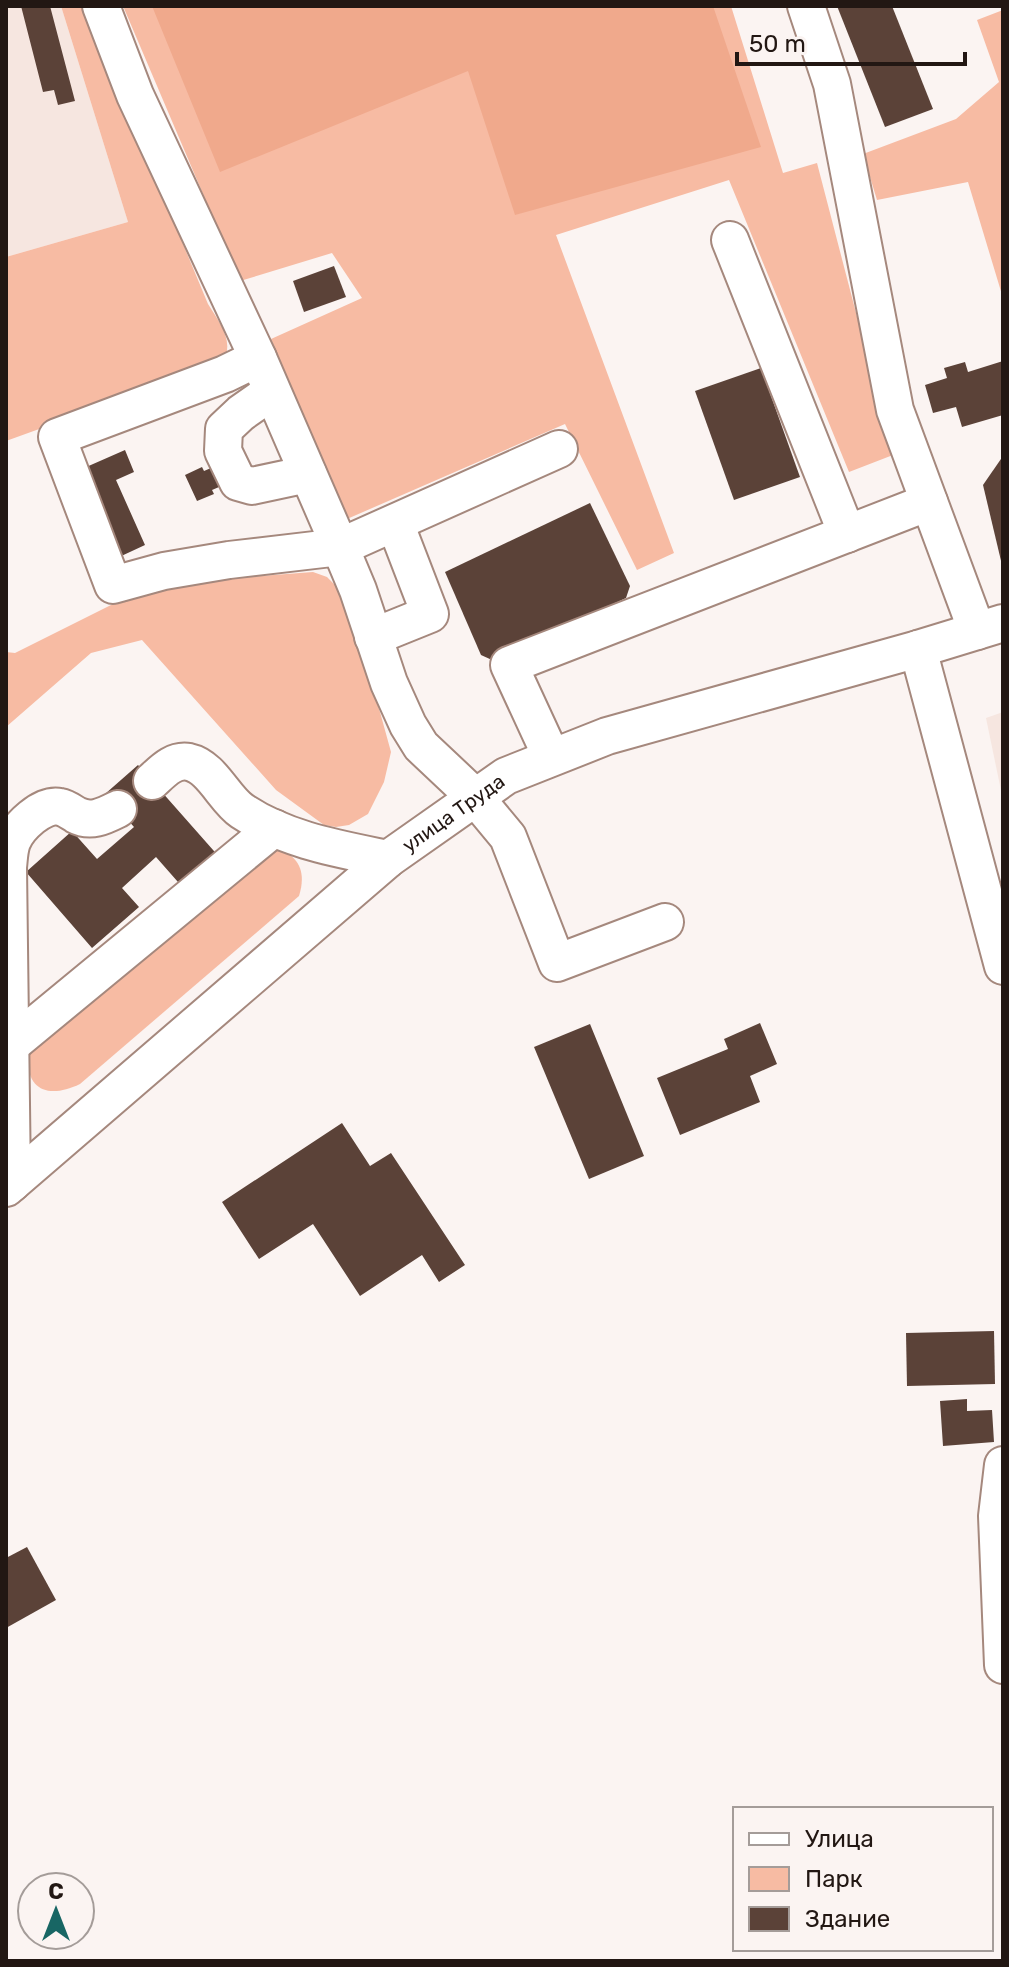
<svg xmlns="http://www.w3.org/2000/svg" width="1009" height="1967" viewBox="0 0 1009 1967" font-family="Rubik,sans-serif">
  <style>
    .built { fill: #f6e6e0 }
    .green { fill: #f7bba3 }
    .forest { fill: #f0a98c }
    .building { fill: #5b4238 }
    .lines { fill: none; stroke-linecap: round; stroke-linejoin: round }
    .minor-casing { stroke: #a5887d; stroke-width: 40 }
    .minor { stroke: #fff; stroke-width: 36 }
    .labels { text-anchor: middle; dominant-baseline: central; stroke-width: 8; stroke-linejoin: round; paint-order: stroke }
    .street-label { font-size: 20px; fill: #221713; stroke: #fbf4f2 }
  </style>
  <rect width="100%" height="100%" fill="#fbf4f2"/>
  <g class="built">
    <polygon points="6,6 61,6 128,222 6,257"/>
    <polygon points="1003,712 1003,800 986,718"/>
  </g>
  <g class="green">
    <path d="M 61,6 L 84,6 L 208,304 C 219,322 236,342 222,363 L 6,441 L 6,257 L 128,222 Z"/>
    <polygon points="123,6 731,6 783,173 817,163 893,455 849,472 729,180 556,235 674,553 637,570 565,424 347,519 271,339 362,298 332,253 240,281"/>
    <polygon points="1003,10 1003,298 968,182 877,200 863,154 956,119 999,82 977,20"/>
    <polygon points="313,572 327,577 337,587 380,712 391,752 384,782 368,814 349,825 336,827 324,825 276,790 142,640 91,653 6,727 6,652 15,653 133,594 159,584"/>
    <path d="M 273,846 C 298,855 307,870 299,896 L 80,1084 C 49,1099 25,1091 28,1053 Z"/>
  </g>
  <polygon class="forest" points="152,6 713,6 761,147 515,215 468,71 220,172"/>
  <g class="building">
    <polygon points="21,6 50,6 75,101 58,105 54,90 43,92"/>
    <polygon points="837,6 892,6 933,109 885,127"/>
    <polygon points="334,266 346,297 304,312 293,281"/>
    <polygon points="1003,361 1003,415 962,427 956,407 933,413 925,385 947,378 944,368 965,362 968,372"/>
    <polygon points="761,368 800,477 734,500 695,391"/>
    <polygon points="125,450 134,472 116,480 145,545 117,558 84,468"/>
    <polygon points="1003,456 1003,565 1002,565 983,485"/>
    <polygon points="202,467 204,471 211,468 219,487 212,490 214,494 197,501 185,475"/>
    <polygon points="590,503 630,586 626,598 499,657 492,660 481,655 445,572"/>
    <polygon points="138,765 221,859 185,890 156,857 122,888 139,907 92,948 26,872 72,831 97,859 134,827 105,794"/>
    <polygon points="760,1023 777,1064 750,1076 760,1102 680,1135 657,1078 728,1049 724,1039"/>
    <polygon points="590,1024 644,1156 589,1179 534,1047"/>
    <polygon points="342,1123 370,1166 391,1153 465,1265 439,1282 422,1255 360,1296 313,1224 259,1259 222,1202"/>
    <polygon points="994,1331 995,1384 907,1386 906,1333"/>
    <polygon points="967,1399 967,1411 992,1410 994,1442 943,1446 940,1401"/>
    <polygon points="27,1547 56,1600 6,1628 6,1558"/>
  </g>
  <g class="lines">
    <g class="minor-casing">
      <g id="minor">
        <polyline points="101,6 135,95 258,358 340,547 358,590 389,683 408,725 421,746 474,796 508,837 557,963 665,922"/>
        <polyline points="806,6 832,84 895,410 977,631"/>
        <polyline points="730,240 847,534"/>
        <polyline points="258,358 225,374 57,437 113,585 164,571 229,560 340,547 559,449"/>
        <polyline points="271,392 241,413 224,429 223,451 238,482 252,486 308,474"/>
        <polyline points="373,637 430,614 395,523"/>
        <polyline points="918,649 1003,966"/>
        <polyline points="551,756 509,665 929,502"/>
        <path d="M 152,781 C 162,772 173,759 189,762 C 212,767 224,799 242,811 C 285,840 339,849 388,859"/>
        <polyline points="12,1044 274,828"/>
        <path d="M 12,1183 L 8,867 C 9,859 9,850 12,842 C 18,827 42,803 60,807 C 66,808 71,812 76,815 C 91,823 104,816 118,809"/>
        <path id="s1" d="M 6,1188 L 388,859 L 506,776 L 607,736 L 918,649 L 1003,623"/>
        <polyline points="1003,1465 997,1516 1003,1665"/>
      </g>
    </g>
    <use href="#minor" class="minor"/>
  </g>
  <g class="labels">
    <g class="street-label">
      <text stroke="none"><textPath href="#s1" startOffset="584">улица Труда</textPath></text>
    </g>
  </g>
  <rect width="1009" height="1967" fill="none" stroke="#221713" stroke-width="16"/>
  <rect x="733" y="1807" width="260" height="144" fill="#fbf4f2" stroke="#a49c99" stroke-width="2"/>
  <rect x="749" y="1833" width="40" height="12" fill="#ffffff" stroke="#a49c99" stroke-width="2"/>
  <text x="805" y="1847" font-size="24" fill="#221713">Улица</text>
  <rect x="749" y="1867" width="40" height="24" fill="#f7bba3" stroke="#a49c99" stroke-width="2"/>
  <text x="805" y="1887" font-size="24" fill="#221713">Парк</text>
  <rect x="749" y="1907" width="40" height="24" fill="#5b4238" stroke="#a49c99" stroke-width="2"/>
  <text x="805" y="1927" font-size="24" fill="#221713">Здание</text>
  <g transform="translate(56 1911)"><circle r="38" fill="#fbf4f2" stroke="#a49c99" stroke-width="2"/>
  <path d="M0-6L14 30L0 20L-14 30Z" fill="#186664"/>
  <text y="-12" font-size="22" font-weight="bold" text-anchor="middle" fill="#221713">С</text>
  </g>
  <path d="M737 52v12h228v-12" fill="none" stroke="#221713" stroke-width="4"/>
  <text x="749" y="52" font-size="24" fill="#221713" stroke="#fbf4f2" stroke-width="6" paint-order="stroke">50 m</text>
</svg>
